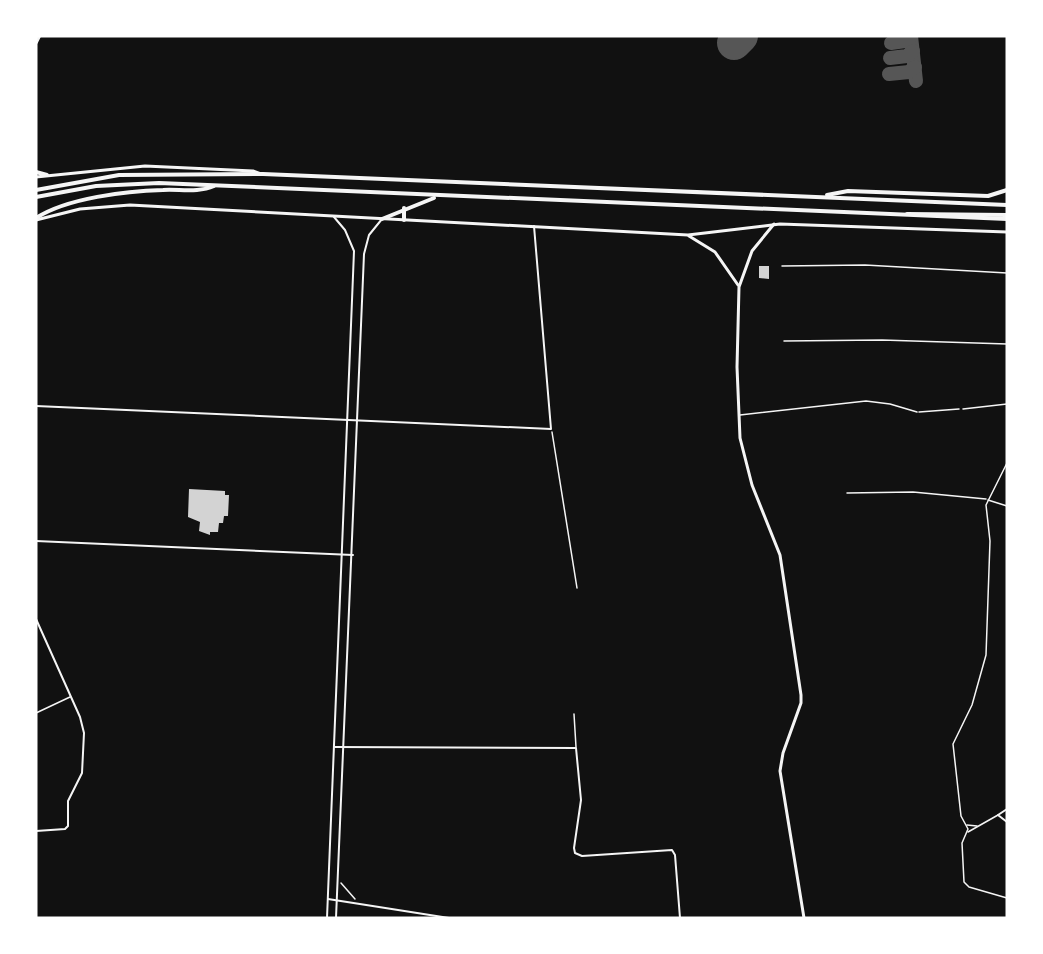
<svg xmlns="http://www.w3.org/2000/svg" width="1043" height="954" viewBox="0 0 1043 954" font-family="'PT Sans',sans-serif">
  <style>
    .lines { fill: none; stroke-linecap: round; stroke-linejoin: round }
    .taxiway { stroke: #565656; stroke-width: 14 }
    .runway { stroke: #565656; stroke-width: 34 }
    .building { fill: #d3d3d3 }
    .path { stroke: #f5f5f5; stroke-width: 1.5 }
    .service { stroke: #f5f5f5; stroke-width: 1.5 }
    .minor { stroke: #f5f5f5; stroke-width: 2 }
    .tertiary { stroke: #f5f5f5; stroke-width: 3 }
    .trunk { stroke: #f5f5f5; stroke-width: 4 }
  </style>
  <rect width="100%" height="100%" fill="#111"/>
  <g class="lines">
    <g class="taxiway">
      <polyline points="911,36 916,81"/>
      <polyline points="891,43 905,41 911,36"/>
      <polyline points="890,58 907,56 913,51"/>
      <polyline points="889,74 909,72 915,67"/>
    </g>
    <polyline class="runway" points="734,43 741,36"/>
  </g>
  <g class="building">
    <polygon points="759,266 769,266 769,279 759,278"/>
    <polygon points="189,489 225,491 225,495 229,495 228,516 224,516 223,523 219,523 218,532 210,532 210,535 199,531 200,522 188,517"/>
  </g>
  <g class="lines">
    <g class="path">
      <polyline points="919,412 959,409"/>
      <polyline points="552,432 577,588"/>
      <polyline points="847,493 913,492 986,499"/>
      <polyline points="341,883 355,899"/>
    </g>
    <g class="service">
      <polyline points="782,266 865,265 1007,273"/>
      <polyline points="784,341 882,340 1007,344"/>
      <polyline points="963,409 1007,404"/>
      <polyline points="740,415 866,401 890,404 917,412"/>
      <polyline points="1007,463 986,505 990,541 986,655 972,705 953,744 961,816 968,829 962,843 964,882 969,887 1007,898"/>
      <polyline points="988,500 1007,506"/>
      <polyline points="36,713 70,697"/>
      <polyline points="574,714 576,747"/>
      <polyline points="967,825 977,826"/>
      <polyline points="968,832 998,815"/>
    </g>
    <g class="minor">
      <polyline points="36,406 551,429 534,226"/>
      <polyline points="36,541 353,555"/>
      <polyline points="36,619 80,717 84,733 82,773 68,801 68,826 65,829 36,831"/>
      <polyline points="335,747 576,748 581,800 574,848 575,853 582,856 672,850 675,855 680,918"/>
      <polyline points="1007,809 998,815 1007,822"/>
      <polyline points="328,899 449,918"/>
      <polyline points="327,918 354,251 345,230 334,217"/>
      <polyline points="336,918 364,254 369,235 382,219"/>
    </g>
    <g class="tertiary">
      <polyline points="36,177 145,166 253,171 261,174"/>
      <polyline points="36,220 80,209 130,205 688,235 780,224 1007,232"/>
      <polyline points="774,224 752,251 739,287 737,367 740,438 752,485 780,555 801,695 801,703 783,753 780,771 804,918"/>
      <polyline points="689,236 715,252 738,285"/>
    </g>
    <g class="trunk">
      <polyline points="36,42 39,36"/>
      <polyline points="36,172 47,175"/>
      <polyline points="36,190 119,175 263,174 1007,205"/>
      <polyline points="827,195 848,191 988,196 1007,190"/>
      <polyline points="36,197 96,186 159,183 1007,219"/>
      <polyline points="404,208 404,220"/>
      <polyline points="907,214 1007,215"/>
      <path d="M 36,218 C 67,198 126,191 163,190 C 180,189 198,193 214,186"/>
      <polyline points="382,219 434,198"/>
    </g>
  </g>
  <rect width="1043" height="954" fill="none" stroke="#ffffff" stroke-width="75"/>
</svg>
